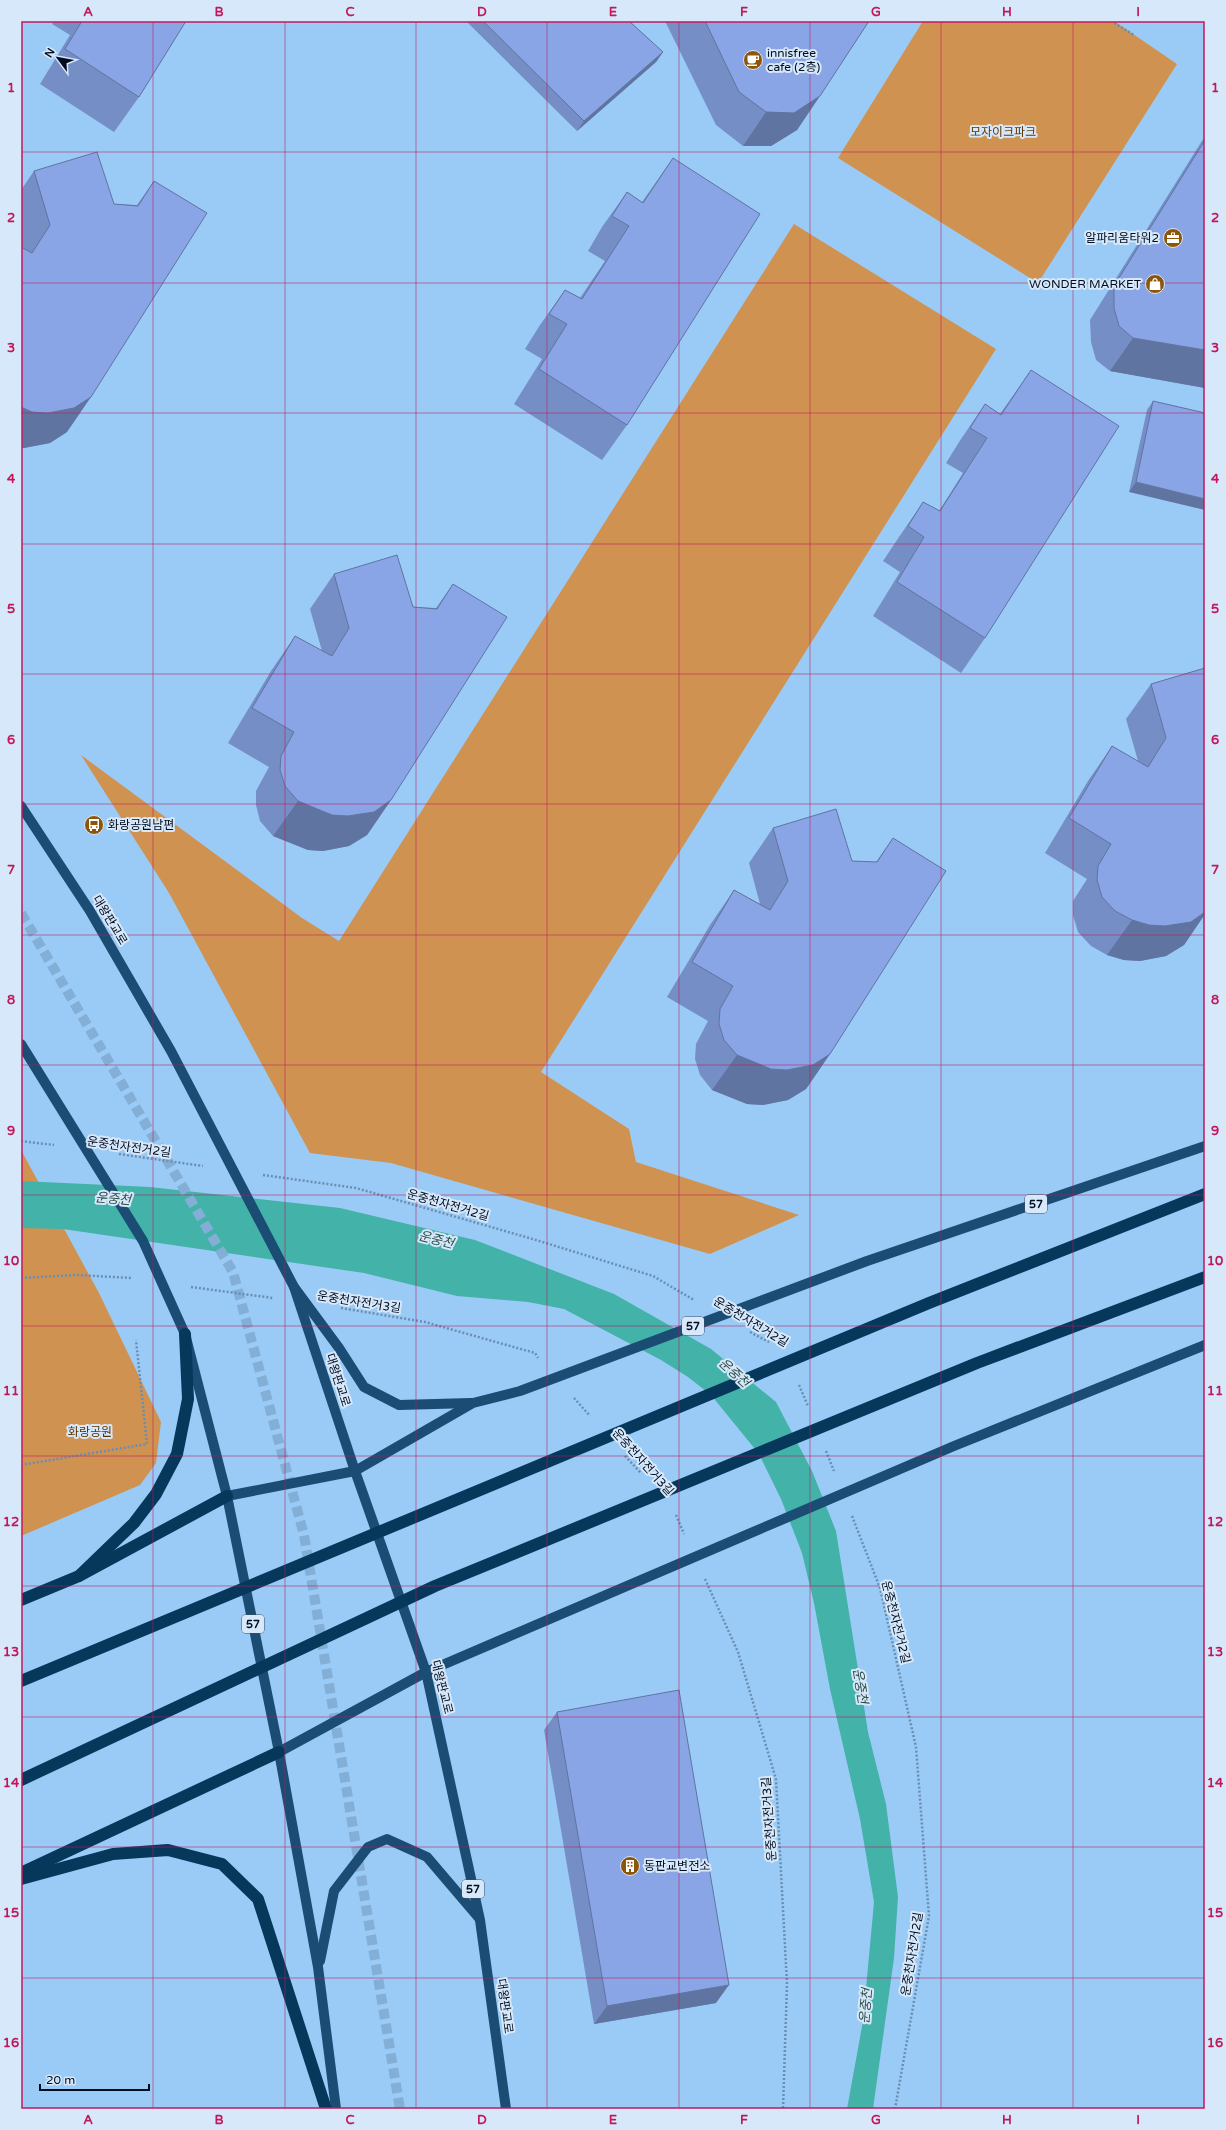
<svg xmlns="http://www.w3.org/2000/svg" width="1226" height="2130" viewBox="0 0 1226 2130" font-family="'Varela Round','Noto Sans KR',sans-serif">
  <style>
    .green { fill: #cf9251 }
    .water { fill: #43b2a8 }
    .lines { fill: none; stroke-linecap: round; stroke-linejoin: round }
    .primary-tunnel { stroke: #83aed6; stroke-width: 10; stroke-dasharray: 10 5; stroke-linecap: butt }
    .path { stroke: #698eb2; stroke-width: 2.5; stroke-dasharray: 2 2; stroke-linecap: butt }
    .primary { stroke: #1a4c74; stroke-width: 10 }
    .motorway { stroke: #06385c; stroke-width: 12 }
    .wall { fill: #768ec6 }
    .shaded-wall { fill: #6074a1 }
    .building { fill: #89a5e6; stroke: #6074a1 }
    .grid { fill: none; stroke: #c2185b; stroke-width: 1; stroke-opacity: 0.55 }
    .labels { text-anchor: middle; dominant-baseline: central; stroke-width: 4; stroke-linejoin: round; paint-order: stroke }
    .shield { fill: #d6e8f9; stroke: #404e60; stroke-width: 1 }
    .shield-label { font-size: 11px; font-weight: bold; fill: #000c1f }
    .poi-label { font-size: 12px; fill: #000c1f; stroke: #d6e8f9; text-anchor: start }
    .park-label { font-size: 12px; fill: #5c3604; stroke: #d6e8f9 }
    .street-label { font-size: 12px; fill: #000c1f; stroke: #d6e8f9 }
    .water-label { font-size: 13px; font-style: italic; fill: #2b4d49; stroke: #d6e8f9 }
    .neatline { fill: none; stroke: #c2185b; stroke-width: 1.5 }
    .grid-label { font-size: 13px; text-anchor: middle; font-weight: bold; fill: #c2185b }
  </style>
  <rect width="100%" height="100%" fill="#9acbf6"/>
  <g class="green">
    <polygon points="923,21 1114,21 1177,64 1038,283 838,158"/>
    <polygon points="794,224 996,349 541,1072 629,1129 636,1162 799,1215 710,1254 391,1163 310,1153 169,893 81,755 302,918 339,941"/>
    <polygon points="21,1150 99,1293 161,1422 156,1463 140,1485 21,1536"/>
  </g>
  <polygon class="water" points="21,1181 150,1187 340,1208 475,1240 614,1294 711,1349 776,1402 812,1471 836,1531 868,1732 886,1804 898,1897 894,1958 873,2109 847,2109 863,2021 874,1902 860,1819 830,1689 814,1603 802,1553 781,1499 759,1454 711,1395 688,1377 661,1360 564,1309 528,1302 457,1296 364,1273 63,1229 21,1228"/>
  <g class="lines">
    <polyline class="primary-tunnel" points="21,913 233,1272 304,1535 400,2109"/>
    <g class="path">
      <polyline points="1111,21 1134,35"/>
      <polyline points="21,1141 54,1145"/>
      <polyline points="119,1154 203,1166"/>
      <polyline points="263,1175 356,1188 536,1240 653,1276 694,1300"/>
      <polyline points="21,1278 77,1275 132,1278"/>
      <polyline points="191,1287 273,1298"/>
      <polyline points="341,1308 425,1322 535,1353 538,1358"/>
      <polyline points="750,1332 769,1342"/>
      <polyline points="799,1385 808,1406"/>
      <polyline points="574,1398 590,1416"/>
      <polyline points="826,1451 834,1471"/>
      <polyline points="625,1456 641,1473"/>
      <polyline points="21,1465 147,1444 136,1340"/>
      <polyline points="676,1515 684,1534"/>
      <polyline points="852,1516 880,1588 916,1747 929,1916 895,2109"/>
      <polyline points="705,1579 738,1652 776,1779 787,1984 783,2109"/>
    </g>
    <g class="primary">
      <polyline points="21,806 90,911 171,1051 294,1287 339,1348 364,1387 399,1405 471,1403"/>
      <polyline points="21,1044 143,1241 185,1334 227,1496 279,1752 318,1967 336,2109"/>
      <polyline points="294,1287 355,1471 426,1672 480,1920 506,2109"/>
      <polyline points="227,1496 355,1471 473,1403 520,1391 867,1261 1205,1146"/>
      <polyline points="279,1752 426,1672 954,1446 1205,1345"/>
      <polyline points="320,1961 334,1891 368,1847 387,1839 427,1857 479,1918"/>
    </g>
    <g class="motorway">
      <polyline points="79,1576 134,1523 156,1494 177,1454 188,1399 185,1334"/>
      <polyline points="21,1600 79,1576 227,1496"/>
      <polyline points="21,1681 929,1303 1205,1194"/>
      <polyline points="21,1780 435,1586 977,1363 1205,1277"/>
      <polyline points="21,1873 279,1752"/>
      <polyline points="21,1879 113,1854 168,1850 222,1864 258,1899 326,2109"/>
    </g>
  </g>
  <g class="wall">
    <polygon points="54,21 186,21 139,97 114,132 40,84 70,35 52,24"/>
    <polygon points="467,21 629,21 663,52 656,62 577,131 468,23"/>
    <polygon points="665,21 869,21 797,130 771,146 743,146 716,125"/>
    <polygon points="1205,136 1205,388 1110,371 1096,360 1091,342 1090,320"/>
    <polygon points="673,158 627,425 602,460 514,404 542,359 525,349 540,325 565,290 580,298 605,261 588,251 602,227 627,192 642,202"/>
    <polygon points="34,171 114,204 137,205 154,181 67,432 50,443 24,448 21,447 21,247 22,248 21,245 21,190"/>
    <polygon points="1031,370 985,638 961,673 873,616 900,572 883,561 899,537 923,502 939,511 963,473 946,463 961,439 985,404 1000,414"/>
    <polygon points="1153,401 1205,413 1129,492 1147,410"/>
    <polygon points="334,574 413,607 436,608 453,584 391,800 367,835 349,846 323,851 308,850 273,836 260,821 256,805 256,791 269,767 228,743 271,671 295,636 322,651 310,609"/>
    <polygon points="1205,668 1205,914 1184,945 1166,956 1140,961 1124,960 1107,955 1091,946 1078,932 1073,915 1073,901 1087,879 1045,853 1088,781 1112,746 1138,761 1126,719 1151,684"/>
    <polygon points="773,828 852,861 876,862 893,838 830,1054 806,1089 788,1100 763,1105 747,1104 712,1090 700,1075 695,1059 696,1044 708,1021 667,997 710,925 734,890 760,904 749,863"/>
    <polygon points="557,1712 716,2003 594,2024 544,1730"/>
  </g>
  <g class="shaded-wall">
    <polygon points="663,52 656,62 577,131 584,121"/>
    <polygon points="820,96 797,130 771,146 743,146 766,112"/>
    <polygon points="1133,338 1205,350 1205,388 1110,371"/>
    <polygon points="91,397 67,432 50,443 24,448 21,447 21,407"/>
    <polygon points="1136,482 1205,499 1205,510 1129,492"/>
    <polygon points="391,800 367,835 349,846 323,851 308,850 273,836 298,801"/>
    <polygon points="1205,912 1205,914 1184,945 1166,956 1140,961 1124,960 1107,955 1132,920"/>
    <polygon points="830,1054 806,1089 788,1100 763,1105 747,1104 712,1090 737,1055"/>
    <polygon points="729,1985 716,2003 594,2024 607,2006"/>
  </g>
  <g class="building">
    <polygon points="82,21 186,21 139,97 65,49"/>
    <polygon points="483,21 629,21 663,52 584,121"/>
    <polygon points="705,21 869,21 820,96 794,113 766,112 739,92"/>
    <polygon points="1205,140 1205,350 1133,338 1119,326 1114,308 1114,286"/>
    <polygon points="97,152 114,204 138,206 154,181 207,213 91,397 74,408 48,413 32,412 21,407 21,247 32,253 50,225 34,171"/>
    <polygon points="673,158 760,214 627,425 539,369 567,324 549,314 565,290 582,299 629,226 612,216 627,192 643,203"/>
    <polygon points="1031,370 1119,426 985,638 897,582 924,537 908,526 923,502 940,511 987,438 970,428 985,404 1001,415"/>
    <polygon points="1153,401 1205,413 1205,499 1136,482"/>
    <polygon points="397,555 413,607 437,609 453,584 507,617 391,800 374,812 348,816 332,815 298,801 285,786 280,770 281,756 294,732 252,708 295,636 332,656 349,628 334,574"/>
    <polygon points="1205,668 1205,912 1191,922 1165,926 1149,925 1132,920 1115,911 1102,897 1097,880 1098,866 1111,844 1069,818 1112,746 1148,767 1166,738 1151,684"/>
    <polygon points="836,809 852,861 877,862 893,838 946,871 830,1054 813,1065 787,1070 771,1069 737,1055 724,1040 719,1024 720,1009 733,986 692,962 734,890 770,910 788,881 773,828"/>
    <polygon points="679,1690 729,1985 607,2006 557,1712"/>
  </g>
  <path class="grid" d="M 153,21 L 153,2109M 285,21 L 285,2109M 416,21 L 416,2109M 547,21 L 547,2109M 679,21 L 679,2109M 810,21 L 810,2109M 941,21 L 941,2109M 1073,21 L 1073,2109M 21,152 L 1205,152M 21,283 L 1205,283M 21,413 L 1205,413M 21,544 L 1205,544M 21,674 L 1205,674M 21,804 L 1205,804M 21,935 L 1205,935M 21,1065 L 1205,1065M 21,1195 L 1205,1195M 21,1326 L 1205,1326M 21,1456 L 1205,1456M 21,1586 L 1205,1586M 21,1717 L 1205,1717M 21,1847 L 1205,1847M 21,1978 L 1205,1978"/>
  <defs>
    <g id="cafe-disc" transform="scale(1)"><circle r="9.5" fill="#8c5509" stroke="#d6e8f9"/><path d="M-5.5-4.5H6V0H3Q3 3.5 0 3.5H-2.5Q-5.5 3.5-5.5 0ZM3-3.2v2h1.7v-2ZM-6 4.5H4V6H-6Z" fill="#fff"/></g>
    <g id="office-disc" transform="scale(1)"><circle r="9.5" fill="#8c5509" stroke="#d6e8f9"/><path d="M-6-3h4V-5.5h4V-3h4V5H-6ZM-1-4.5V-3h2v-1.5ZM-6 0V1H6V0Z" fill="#fff"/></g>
    <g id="shop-disc" transform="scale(1)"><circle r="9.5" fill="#8c5509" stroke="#d6e8f9"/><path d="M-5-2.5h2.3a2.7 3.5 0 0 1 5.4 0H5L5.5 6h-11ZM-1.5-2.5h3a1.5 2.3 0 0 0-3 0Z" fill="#fff"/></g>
    <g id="bus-disc" transform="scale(1)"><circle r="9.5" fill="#8c5509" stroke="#d6e8f9"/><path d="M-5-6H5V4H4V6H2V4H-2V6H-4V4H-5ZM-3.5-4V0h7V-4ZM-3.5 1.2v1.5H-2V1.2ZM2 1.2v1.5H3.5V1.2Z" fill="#fff"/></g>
    <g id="building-disc" transform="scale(1)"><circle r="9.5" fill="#8c5509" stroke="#d6e8f9"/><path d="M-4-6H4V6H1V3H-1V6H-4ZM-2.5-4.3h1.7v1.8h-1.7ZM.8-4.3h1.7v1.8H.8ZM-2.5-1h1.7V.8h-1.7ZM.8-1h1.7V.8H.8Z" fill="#fff"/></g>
  </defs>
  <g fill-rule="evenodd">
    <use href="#cafe-disc" x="753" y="60"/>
    <use href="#office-disc" x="1173" y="238"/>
    <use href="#shop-disc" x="1155" y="284"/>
    <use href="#bus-disc" x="94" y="825"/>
    <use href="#building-disc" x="630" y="1866"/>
  </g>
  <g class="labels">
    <g class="shield">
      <rect x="1025" y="1195" width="22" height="18" rx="3"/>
      <rect x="682" y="1317" width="22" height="18" rx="3"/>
      <rect x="242" y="1615" width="22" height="18" rx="3"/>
      <rect x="462" y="1880" width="22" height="18" rx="3"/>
    </g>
    <g class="shield-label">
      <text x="1036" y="1204">57</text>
      <text x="693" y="1326">57</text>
      <text x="253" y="1624">57</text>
      <text x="473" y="1889">57</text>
    </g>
    <g class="poi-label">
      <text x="767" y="53">innisfree<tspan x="767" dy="14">cafe (2층)</tspan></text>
      <text x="1159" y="238" text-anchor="end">알파리움타워2</text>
      <text x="1141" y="284" text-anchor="end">WONDER MARKET</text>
      <text x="108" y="825">화랑공원남편</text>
      <text x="644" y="1866">동판교변전소</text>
    </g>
    <g class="park-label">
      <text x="1003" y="132">모자이크파크</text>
      <text x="90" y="1432">화랑공원</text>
    </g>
    <g class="street-label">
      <text transform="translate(110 920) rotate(59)">대왕판교로</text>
      <text transform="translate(129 1147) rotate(8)">운중천자전거2길</text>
      <text transform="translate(448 1205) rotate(16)">운중천자전거2길</text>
      <text transform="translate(359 1302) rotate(9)">운중천자전거3길</text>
      <text transform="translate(751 1322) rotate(31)">운중천자전거2길</text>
      <text transform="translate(338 1380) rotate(72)">대왕판교로</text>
      <text transform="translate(643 1462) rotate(48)">운중천자전거3길</text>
      <text transform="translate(896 1622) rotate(76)">운중천자전거2길</text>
      <text transform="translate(442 1687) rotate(76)">대왕판교로</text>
      <text transform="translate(769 1819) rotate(-94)">운중천자전거3길</text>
      <text transform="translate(912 1954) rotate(-81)">운중천자전거2길</text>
      <text transform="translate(505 2006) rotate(82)">대왕판교로</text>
    </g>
    <g class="water-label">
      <text transform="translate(113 1199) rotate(5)">운중천</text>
      <text transform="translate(436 1240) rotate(14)">운중천</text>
      <text transform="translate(734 1373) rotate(42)">운중천</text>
      <text transform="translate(860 1686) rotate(81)">운중천</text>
      <text transform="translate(866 2006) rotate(-85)">운중천</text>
    </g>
  </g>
  <rect width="1226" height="2130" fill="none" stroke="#d6e8f9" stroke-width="44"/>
  <g transform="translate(58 58) rotate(302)" stroke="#d6e8f9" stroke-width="3" paint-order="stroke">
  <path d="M0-3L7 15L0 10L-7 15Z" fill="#000c1f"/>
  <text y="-6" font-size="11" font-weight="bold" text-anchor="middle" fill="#000c1f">N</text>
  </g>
  <path d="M40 2084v6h109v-6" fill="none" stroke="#000c1f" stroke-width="2"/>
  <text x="46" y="2084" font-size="12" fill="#000c1f" stroke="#d6e8f9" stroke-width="3" paint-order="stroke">20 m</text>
  <rect x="22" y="22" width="1182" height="2086" class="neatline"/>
  <g class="grid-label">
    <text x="88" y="16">A</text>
    <text x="219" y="16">B</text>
    <text x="350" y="16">C</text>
    <text x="482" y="16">D</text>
    <text x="613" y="16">E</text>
    <text x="744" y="16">F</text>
    <text x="876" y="16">G</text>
    <text x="1007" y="16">H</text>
    <text x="1138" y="16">I</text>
    <text x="11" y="92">1</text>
    <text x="1215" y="92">1</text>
    <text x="11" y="222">2</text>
    <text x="1215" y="222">2</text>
    <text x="11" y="352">3</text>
    <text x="1215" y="352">3</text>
    <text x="11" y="483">4</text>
    <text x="1215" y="483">4</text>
    <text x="11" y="613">5</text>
    <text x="1215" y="613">5</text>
    <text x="11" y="744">6</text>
    <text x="1215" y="744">6</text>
    <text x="11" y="874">7</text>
    <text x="1215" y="874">7</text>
    <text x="11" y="1004">8</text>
    <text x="1215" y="1004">8</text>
    <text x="11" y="1135">9</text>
    <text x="1215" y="1135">9</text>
    <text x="11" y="1265">10</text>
    <text x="1215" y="1265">10</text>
    <text x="11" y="1395">11</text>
    <text x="1215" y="1395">11</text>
    <text x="11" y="1526">12</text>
    <text x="1215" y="1526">12</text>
    <text x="11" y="1656">13</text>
    <text x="1215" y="1656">13</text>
    <text x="11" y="1787">14</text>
    <text x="1215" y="1787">14</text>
    <text x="11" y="1917">15</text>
    <text x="1215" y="1917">15</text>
    <text x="11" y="2047">16</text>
    <text x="1215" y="2047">16</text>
    <text x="88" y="2124">A</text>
    <text x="219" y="2124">B</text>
    <text x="350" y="2124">C</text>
    <text x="482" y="2124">D</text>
    <text x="613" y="2124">E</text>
    <text x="744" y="2124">F</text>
    <text x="876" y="2124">G</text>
    <text x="1007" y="2124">H</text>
    <text x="1138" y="2124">I</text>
  </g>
</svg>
